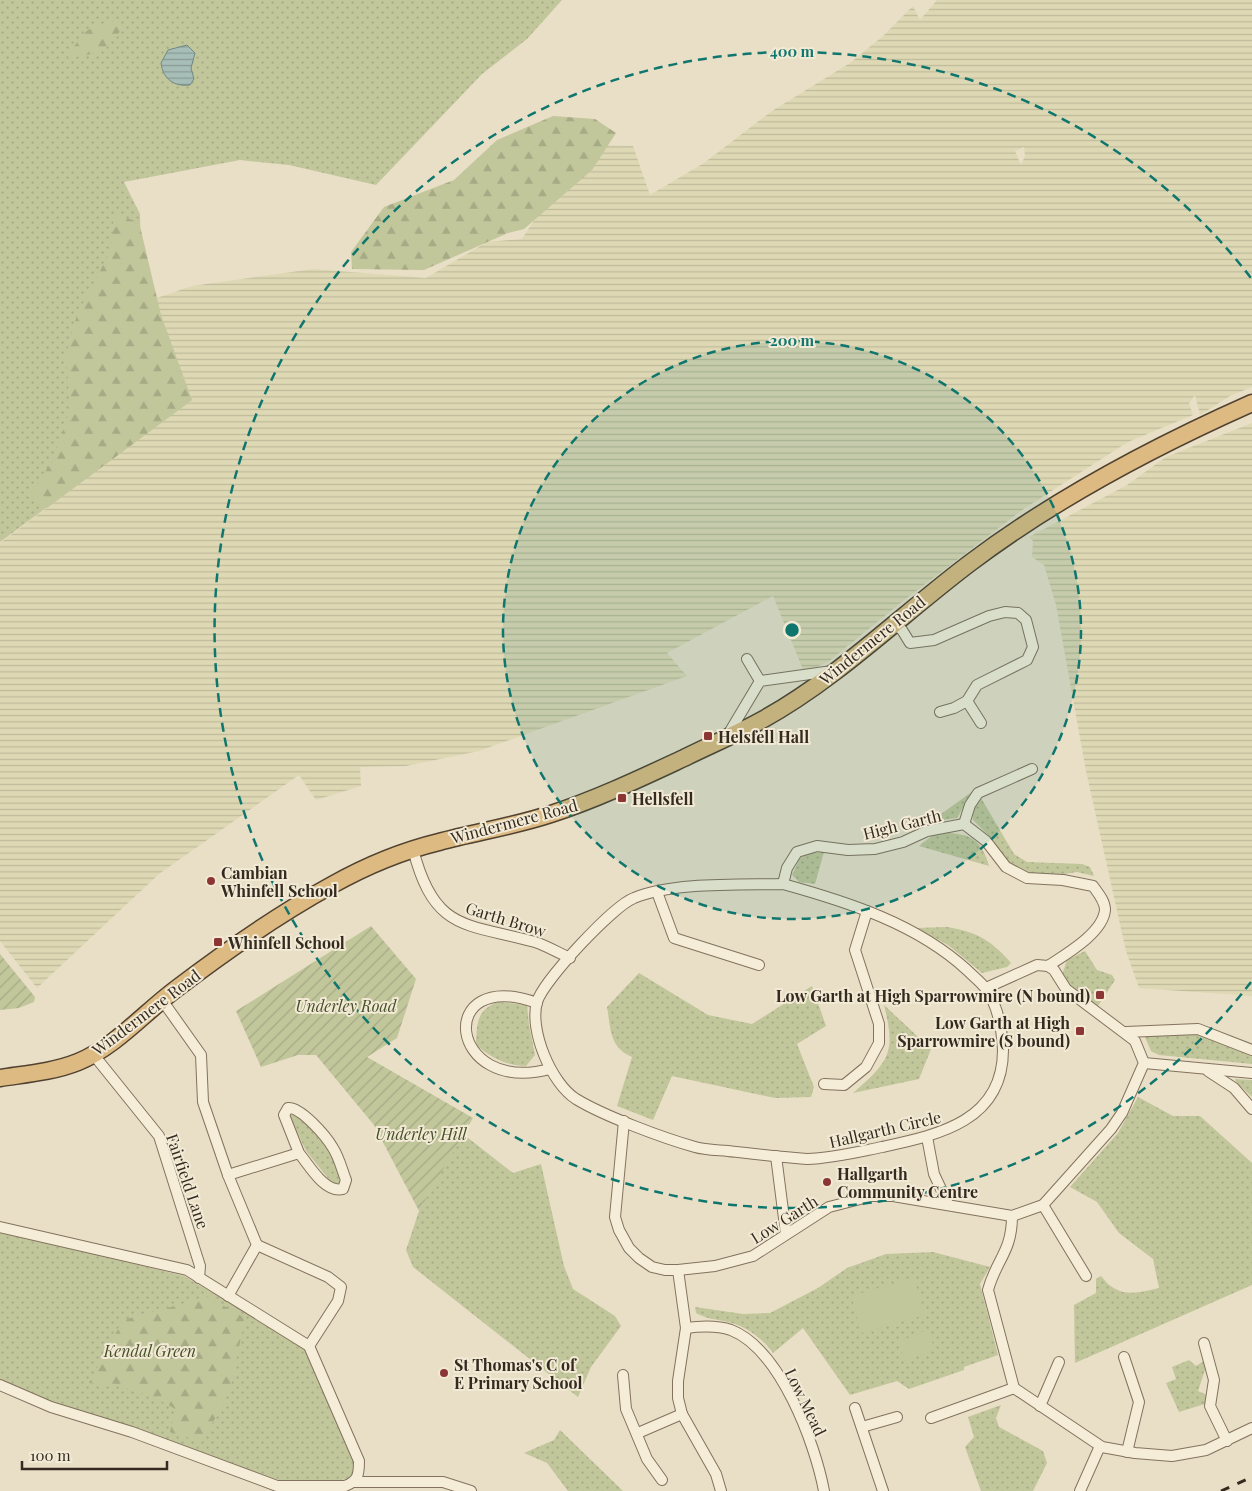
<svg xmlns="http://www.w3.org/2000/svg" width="1252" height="1491" viewBox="0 0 1252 1491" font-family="'Playfair Display',serif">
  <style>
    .farmland { fill: url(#farmland-rules); fill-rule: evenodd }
    .grass { fill: url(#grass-dots) }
    .forest { fill: url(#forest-firs) }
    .garden { fill: url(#garden-furrows) }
    .pitch { fill: #c1c69b }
    .water { fill: url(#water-rules); stroke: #6f8b84 }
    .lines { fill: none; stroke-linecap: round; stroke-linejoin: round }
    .minor-casing { stroke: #83725e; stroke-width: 12 }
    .trunk-casing { stroke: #514131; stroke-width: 19 }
    .minor { stroke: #f5edd8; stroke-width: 10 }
    .trunk { stroke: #dcba81; stroke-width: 16 }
    .rail { stroke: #342a20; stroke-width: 3; stroke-dasharray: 9 9; stroke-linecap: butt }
    .ring { fill: none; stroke: #0f766e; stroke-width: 2.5; stroke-dasharray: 9 6 }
    .poi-dot { fill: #8b3534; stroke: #f2ead5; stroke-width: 2 }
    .labels { text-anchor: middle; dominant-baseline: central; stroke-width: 4; stroke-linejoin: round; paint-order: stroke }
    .street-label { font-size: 16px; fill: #342a20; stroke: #f2ead5 }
    .poi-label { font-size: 16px; font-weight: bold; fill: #342a20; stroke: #f2ead5; text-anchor: start }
    .park-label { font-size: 16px; font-style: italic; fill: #454f29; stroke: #f2ead5 }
    .centre { fill: #0f766e; stroke: #f2ead5; stroke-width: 2.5 }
    .ring-label { font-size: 15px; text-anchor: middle; font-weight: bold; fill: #0f766e; stroke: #f2ead5; stroke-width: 4; stroke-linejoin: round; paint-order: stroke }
  </style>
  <defs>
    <pattern id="farmland-rules" width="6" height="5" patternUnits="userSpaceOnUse" patternTransform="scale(1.25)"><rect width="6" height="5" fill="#ded8b4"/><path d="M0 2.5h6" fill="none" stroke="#bfba9a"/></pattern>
    <pattern id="grass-dots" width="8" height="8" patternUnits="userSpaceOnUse" patternTransform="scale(1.25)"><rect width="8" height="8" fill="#c1c69b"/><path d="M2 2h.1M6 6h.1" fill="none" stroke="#a6aa85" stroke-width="1.8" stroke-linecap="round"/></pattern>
    <pattern id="forest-firs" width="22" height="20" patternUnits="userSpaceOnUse" patternTransform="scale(1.25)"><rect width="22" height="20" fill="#c1c69b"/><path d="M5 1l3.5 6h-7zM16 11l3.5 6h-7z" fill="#a6aa85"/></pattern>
    <pattern id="garden-furrows" width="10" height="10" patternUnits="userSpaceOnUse" patternTransform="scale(1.25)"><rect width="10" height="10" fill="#c1c69b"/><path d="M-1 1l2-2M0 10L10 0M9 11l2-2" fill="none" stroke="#a6aa85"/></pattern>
    <pattern id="water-rules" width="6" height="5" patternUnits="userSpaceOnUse" patternTransform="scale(1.25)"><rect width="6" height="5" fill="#a7bdb7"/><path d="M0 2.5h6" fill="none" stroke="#899a94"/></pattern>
  </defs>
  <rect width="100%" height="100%" fill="#e9dfc6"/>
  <g class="farmland">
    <path d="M 937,0 L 1252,0 L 1252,387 L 1230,396 L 1200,415 L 1195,395 L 1189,403 L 1193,415 L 1128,442 L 1025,508 L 903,601 L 828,662 L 804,672 L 773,596 L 667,653 L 687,676 L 479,751 L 406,766 L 360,767 L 361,786 L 316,800 L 299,775 L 159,874 L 37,988 L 0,941 L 0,543 L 191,400 L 142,303 L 192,286 L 313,269 L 426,278 L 487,242 L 522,239 L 582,145 L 633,146 L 650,195 L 704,163 L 772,111 L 850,63 L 883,36 L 913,6 L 920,20 ZM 1024,147 L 1025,156 L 1021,165 L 1015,151 Z"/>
    <polygon points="1252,423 1252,996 1139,988 1126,951 1086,771 1056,605 1044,565 1032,557 1033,541 1029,537 1127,485 1166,457"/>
  </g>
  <g class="grass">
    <polygon points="0,0 562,0 527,39 482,74 376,185 289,165 240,160 124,182 140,214 142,303 192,400 0,542"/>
    <polygon points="973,791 957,818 930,822"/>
    <polygon points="981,798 1014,854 1027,862 1082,864 1090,867 1094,876 1077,872 1058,875 1024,873 1008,863 992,839 973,820 972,812 975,804"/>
    <path d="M 945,833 C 971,833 982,841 989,866 L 919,846 L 933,835 Z"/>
    <polygon points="824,852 815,884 799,882 792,875 800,858 811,853"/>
    <path d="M 947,927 C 977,932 991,940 1011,963 L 1007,967 L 982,973 L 948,945 L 917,928 Z"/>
    <polygon points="1085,951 1097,970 1112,975 1115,980 1098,1006 1071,987 1062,975 1067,960"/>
    <path d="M 639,973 L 708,1015 L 752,1024 L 812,986 L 826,1026 L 797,1044 L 814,1087 L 811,1097 L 775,1098 L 672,1076 L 653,1120 L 617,1106 L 632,1057 C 609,1047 611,1029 607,1007 Z"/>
    <path d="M 498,1002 L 527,1005 L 529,1025 L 535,1055 L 526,1066 C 507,1066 490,1057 476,1045 C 477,1024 476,1010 498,1002 Z"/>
    <path d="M 884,1005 L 931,1049 L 919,1079 L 853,1093 C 890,1061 896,1052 884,1005 Z"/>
    <polygon points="1202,1034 1252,1053 1252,1064 1159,1055 1151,1051 1144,1035"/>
    <polygon points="1235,1079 1252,1080 1252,1097 1236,1082"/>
    <path d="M 1138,1097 L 1173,1116 L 1200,1116 L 1252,1163 L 1252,1285 L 1075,1363 L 1074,1305 L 1096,1293 L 1096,1279 L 1101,1276 C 1117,1298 1135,1294 1159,1288 L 1153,1259 L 1119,1233 L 1097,1202 L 1070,1187 L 1118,1133 Z"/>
    <path d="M 295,1114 C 310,1127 343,1161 339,1183 L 332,1183 L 306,1151 L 291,1119 L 291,1115 Z"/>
    <polygon points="463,1134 513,1173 541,1164 564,1266 573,1289 615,1316 621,1326 591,1367 578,1397 413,1267 406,1250 419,1211"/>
    <polygon points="0,1231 184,1276 306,1349 353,1458 354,1466 352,1476 347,1479 335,1481 278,1480 132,1428 63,1407 0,1382"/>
    <path d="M 933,1252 L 990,1267 L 980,1284 L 998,1355 L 964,1367 L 964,1370 L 909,1389 L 897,1381 L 850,1395 L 803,1328 L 773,1353 C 760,1336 745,1325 723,1321 C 713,1319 705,1318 696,1313 L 695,1307 L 743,1314 L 770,1313 L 818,1288 L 847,1268 L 886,1254 Z"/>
    <polygon points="1189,1360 1196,1366 1204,1361 1210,1371 1205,1370 1198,1391 1207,1395 1208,1403 1179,1412 1166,1383 1176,1379 1172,1367"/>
    <polygon points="1001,1405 996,1418 999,1427 1043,1451 1047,1463 1033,1491 981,1491 965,1447 974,1437 968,1417"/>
    <polygon points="560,1430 623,1491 568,1491 547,1463 524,1453 554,1440"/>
  </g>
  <g class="forest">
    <path d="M 116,21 L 125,26 C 103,51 102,54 68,58 C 83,31 85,27 116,21 Z"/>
    <polygon points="553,116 595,119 616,133 592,170 524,229 508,233 424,270 352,269 351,252 384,207 454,180 497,140"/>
    <polygon points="114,214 139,222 161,315 192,400 47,508 28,497 53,460 70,409 66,354 77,315 111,250"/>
    <path d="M 208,1297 L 245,1318 L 230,1391 L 202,1442 L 170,1432 L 175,1409 C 147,1391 121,1385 89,1383 L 123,1320 Z"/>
  </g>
  <g class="garden">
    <polygon points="371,926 416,979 397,1038 367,1057 473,1118 419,1211 374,1125 316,1055 298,1055 261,1067 236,1011"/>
    <polygon points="0,954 35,997 34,1002 19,1008 0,1010"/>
  </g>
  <g class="pitch">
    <polygon points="914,1278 925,1315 862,1333 851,1296"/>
    <polygon points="927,1330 935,1349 905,1361 898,1342"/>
  </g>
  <path class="water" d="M 187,45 L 195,53 L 191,68 L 194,79 L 190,85 C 174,87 163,79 161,63 L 168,50 Z"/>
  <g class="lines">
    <g class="minor-casing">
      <g id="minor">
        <polyline points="894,624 902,630 910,643 934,640 989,616 1005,612 1018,613 1026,620 1033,647 1027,660 977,685 967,701 954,708 940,712"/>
        <polyline points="747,659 760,681"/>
        <polyline points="967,701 981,723"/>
        <polyline points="726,738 760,681 832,671"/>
        <polyline points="964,824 970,805 978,793 1032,769"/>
        <path d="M 413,849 C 434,932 466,923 535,942 C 547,946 559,953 570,958"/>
        <path d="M 783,884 C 848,902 917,924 967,970 C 973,976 981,982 986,989 C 998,1006 1002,1029 1003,1050 C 1003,1122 937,1135 882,1147 C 857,1152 833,1158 807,1159 C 781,1157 755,1154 728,1151 C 717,1150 705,1150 695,1147 C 663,1138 604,1116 576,1099 C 551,1083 529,1030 537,1002 C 543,981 613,906 634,898 C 672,882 741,885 783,884 Z"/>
        <path d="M 783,884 L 787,868 L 797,852 L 817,846 L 848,850 L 875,849 L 903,842 L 927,831 L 964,824 L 986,841 L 1006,867 L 1027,878 L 1063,880 L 1093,886 C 1098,893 1105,901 1105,910 C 1103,933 1066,954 1048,966 L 1037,965 L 986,988"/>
        <polyline points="657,892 674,938 759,965"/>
        <polyline points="162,1000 201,1055 203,1102 228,1175 257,1245 228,1296"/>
        <path d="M 537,1003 C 434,966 447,1096 550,1069"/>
        <polyline points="1126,1032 1198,1029 1252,1050"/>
        <polyline points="93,1054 159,1136 200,1266 199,1278"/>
        <polyline points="1144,1063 1252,1073"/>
        <polyline points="1208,1071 1234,1088 1252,1109"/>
        <polyline points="824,1084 844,1085 866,1067 879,1043 879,1024 855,950 867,911"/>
        <polyline points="624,1121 615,1217 619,1230 629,1248 639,1258 652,1267 665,1270 678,1270 715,1266 753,1256 829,1207 872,1196 893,1196 1012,1216 1043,1205 1111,1129 1122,1113 1144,1063 1135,1041 1066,989 1054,970 1048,966"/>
        <polyline points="927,1137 934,1174 948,1204"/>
        <polyline points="776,1156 786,1234"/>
        <path d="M 228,1175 L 299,1153 C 309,1165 325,1194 343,1189 L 346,1180 C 342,1170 339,1157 333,1148 C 326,1136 301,1107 288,1108 L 284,1115 L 299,1153"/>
        <polyline points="1043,1205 1086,1276"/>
        <path d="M 1012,1216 C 1012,1252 996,1260 988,1290 L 1014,1388 L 1102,1447 L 1135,1453 L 1172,1456 L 1206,1450 L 1252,1428"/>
        <path d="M 0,1227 L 187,1270 L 309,1346 L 359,1461 C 359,1475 358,1481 345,1486 L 277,1486 L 132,1432 L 51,1407 L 0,1385"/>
        <polyline points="257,1245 328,1277 341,1287 338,1301 309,1346"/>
        <polyline points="678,1270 686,1328 678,1381 678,1398 682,1414 716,1474 721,1491"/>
        <path d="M 686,1328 C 701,1326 716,1325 731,1330 C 780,1349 815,1443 824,1491"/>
        <polyline points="1204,1343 1214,1380 1210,1406 1227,1441"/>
        <polyline points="1124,1357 1139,1402 1127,1452"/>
        <polyline points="623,1375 626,1409 647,1459 662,1480"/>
        <polyline points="1040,1406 1059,1362"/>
        <polyline points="855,1408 883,1491"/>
        <polyline points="931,1418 1014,1388"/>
        <polyline points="862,1427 897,1417"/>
        <polyline points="638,1433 682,1414"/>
        <polyline points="354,1482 443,1482 471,1491"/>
        <polyline points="1080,1491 1100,1446"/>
      </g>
    </g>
    <g class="trunk-casing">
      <path id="trunk" d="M 0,1078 C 26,1074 53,1072 78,1062 C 115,1047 144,1013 176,989 C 226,951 277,915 332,885 C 366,866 402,851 439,842 C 476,832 515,826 551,814 C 597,799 641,778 684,758 C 710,745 737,734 762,720 C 838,678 901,615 970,563 C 1056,498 1153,447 1252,403"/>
    </g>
    <use href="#minor" class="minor"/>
    <use href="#trunk" class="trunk"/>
    <polyline class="rail" points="1221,1491 1252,1477"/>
  </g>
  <circle cx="792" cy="630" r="289" fill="#0f766e" fill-opacity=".12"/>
  <g class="ring">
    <circle cx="792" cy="630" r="289"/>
    <path d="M1251 982A578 578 0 1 1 1251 278"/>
  </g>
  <g class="poi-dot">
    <rect x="703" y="731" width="10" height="10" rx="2.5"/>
    <rect x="617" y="793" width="10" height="10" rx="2.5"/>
    <circle cx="211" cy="881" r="5"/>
    <rect x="213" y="937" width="10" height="10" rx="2.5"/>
    <rect x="1095" y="990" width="10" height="10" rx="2.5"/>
    <rect x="1075" y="1026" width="10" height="10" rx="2.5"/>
    <circle cx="827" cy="1182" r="5"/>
    <circle cx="444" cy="1373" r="5"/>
  </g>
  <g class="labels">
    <g class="street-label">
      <text transform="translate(872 640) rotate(-39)">Windermere Road</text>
      <text transform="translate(514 821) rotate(-15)">Windermere Road</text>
      <text transform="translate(902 824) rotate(-14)">High Garth</text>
      <text transform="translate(506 919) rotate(17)">Garth Brow</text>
      <text transform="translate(146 1012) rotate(-37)">Windermere Road</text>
      <text transform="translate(885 1129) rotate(-13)">Hallgarth Circle</text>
      <text transform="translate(188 1181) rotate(71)">Fairfield Lane</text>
      <text transform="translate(784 1219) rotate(-32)">Low Garth</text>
      <text transform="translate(806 1402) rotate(64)">Low Mead</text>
    </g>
    <g class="poi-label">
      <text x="718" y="736">Helsfell Hall</text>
      <text x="632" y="798">Hellsfell</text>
      <text x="221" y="872">Cambian<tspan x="221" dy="18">Whinfell School</tspan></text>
      <text x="228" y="942">Whinfell School</text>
      <text x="1090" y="995" text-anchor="end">Low Garth at High Sparrowmire (N bound)</text>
      <text x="1070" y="1022" text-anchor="end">Low Garth at High<tspan x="1070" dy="18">Sparrowmire (S bound)</tspan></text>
      <text x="837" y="1173">Hallgarth<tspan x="837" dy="18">Community Centre</tspan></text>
      <text x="454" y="1364">St Thomas's C of<tspan x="454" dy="18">E Primary School</tspan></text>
    </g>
    <g class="park-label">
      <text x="346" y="1005">Underley Road</text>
      <text x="421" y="1133">Underley Hill</text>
      <text x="150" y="1350">Kendal Green</text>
    </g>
  </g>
  <circle cx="792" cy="630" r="8" class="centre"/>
  <g class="ring-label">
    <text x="792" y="57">400 m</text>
    <text x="792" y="346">200 m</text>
  </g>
  <path d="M22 1461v8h145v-8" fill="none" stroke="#342a20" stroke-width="2.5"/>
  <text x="30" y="1461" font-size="15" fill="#342a20" stroke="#f2ead5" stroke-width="4" paint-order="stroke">100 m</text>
</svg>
